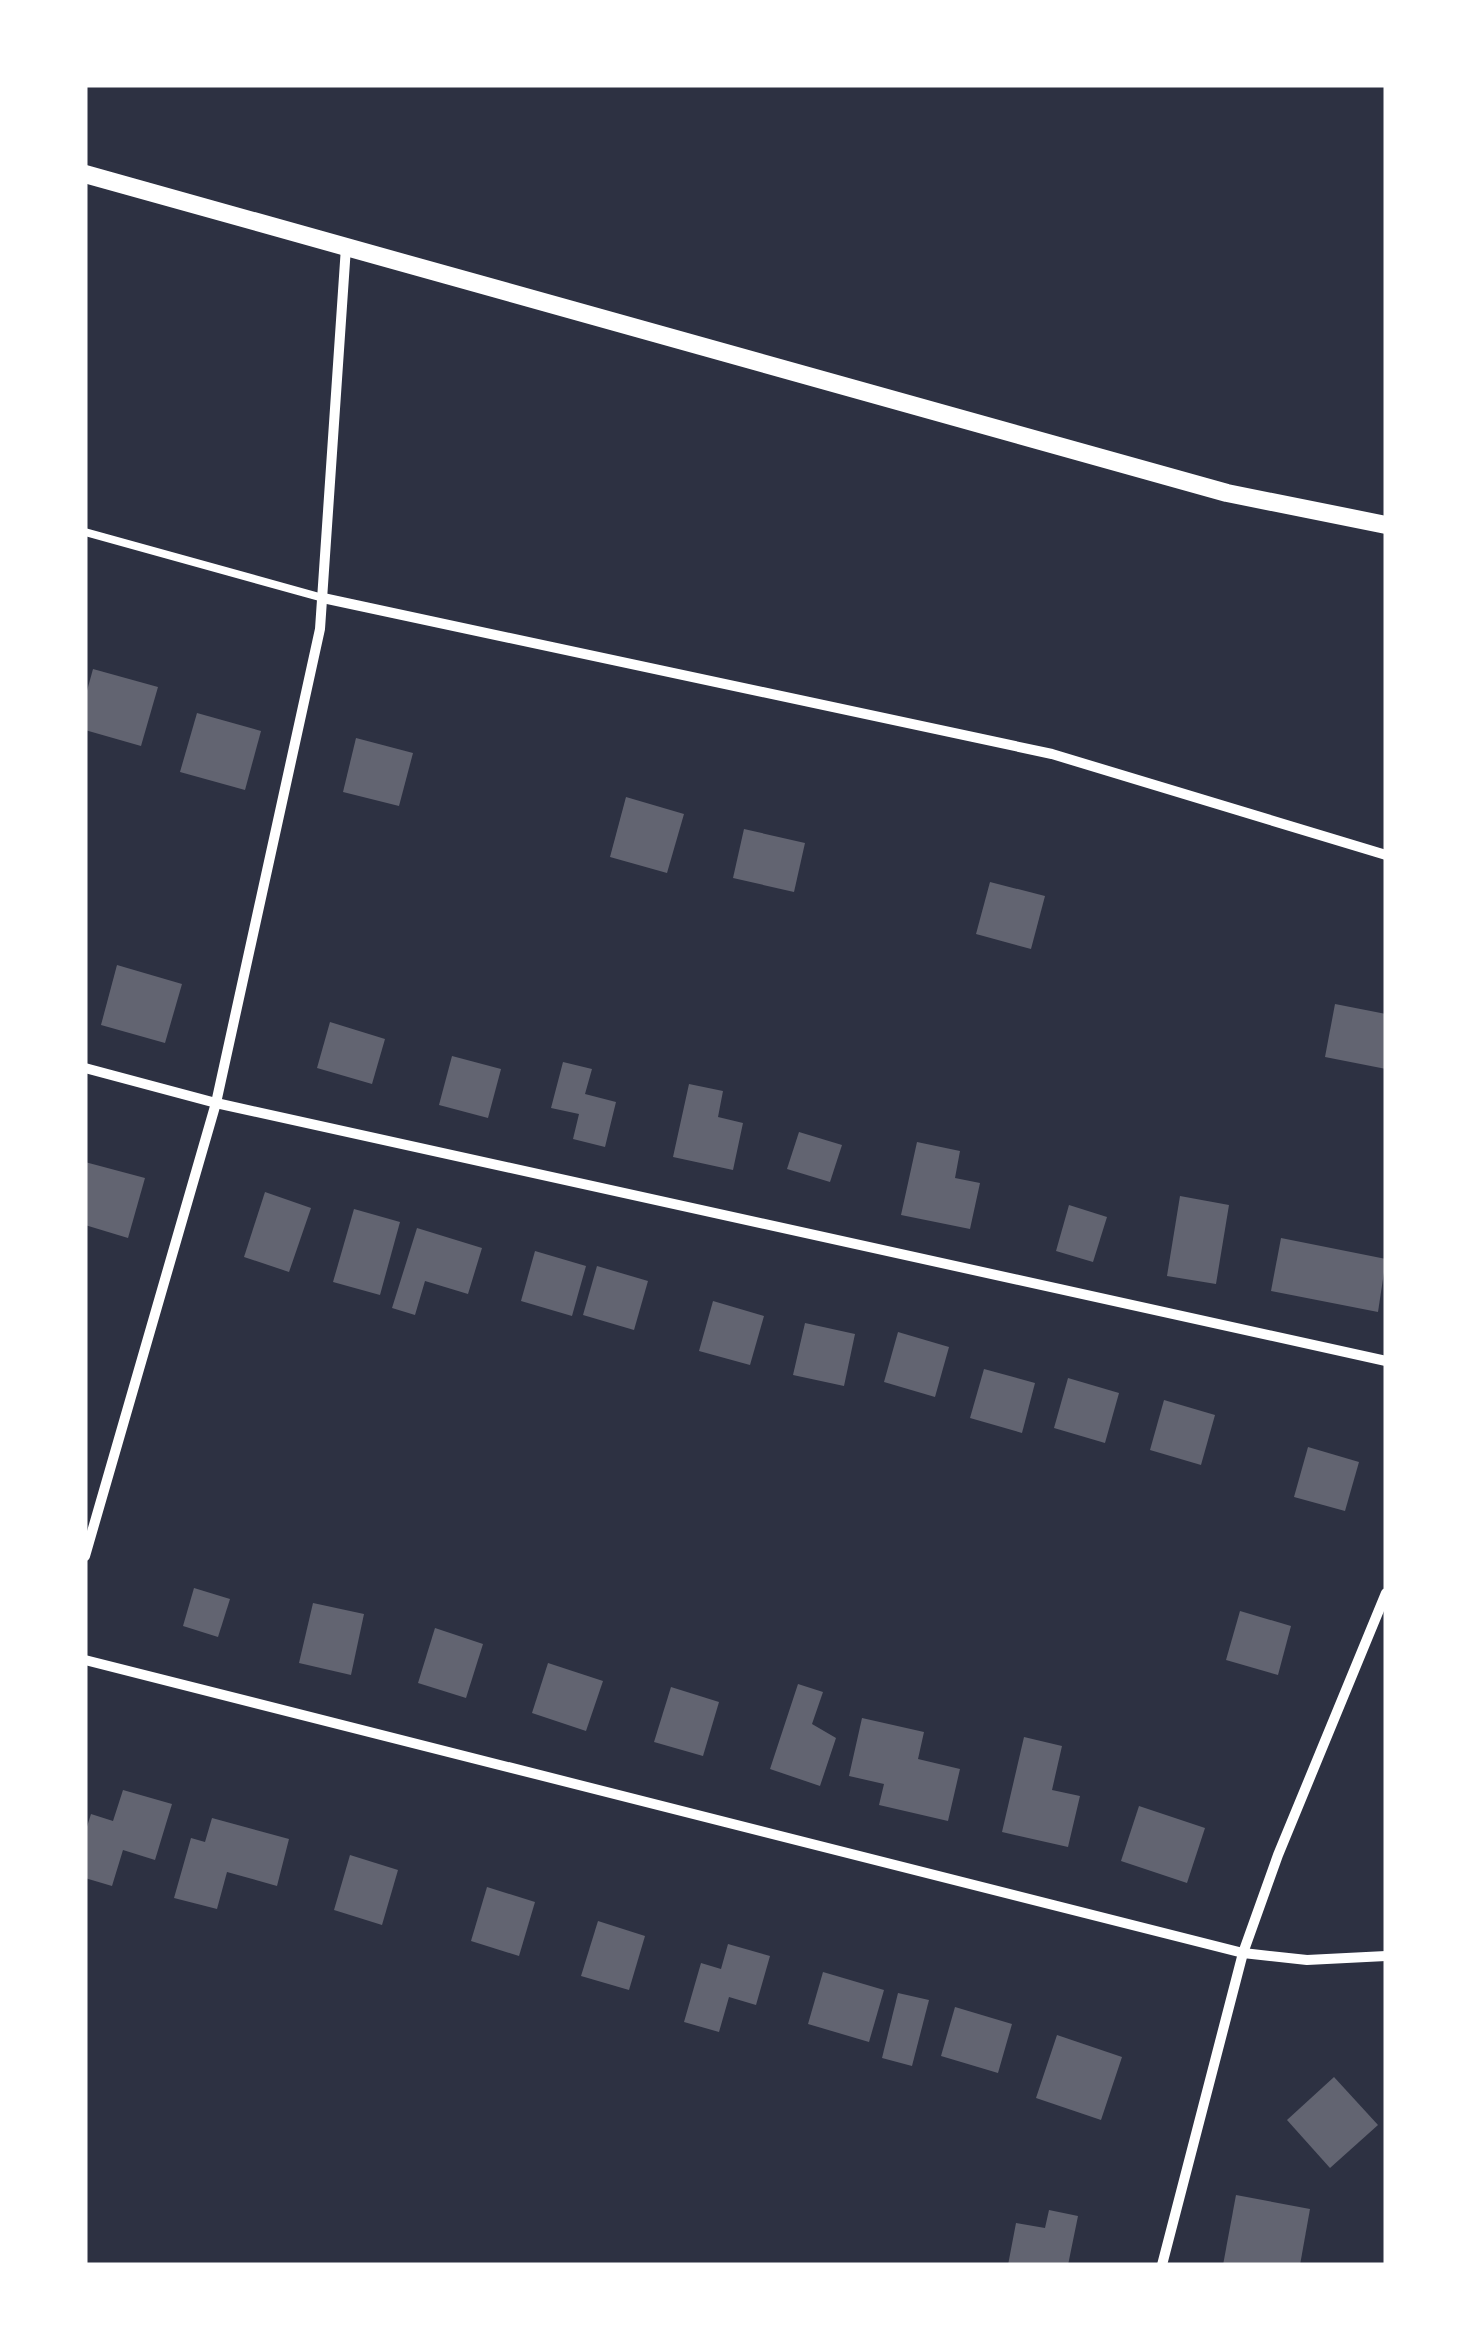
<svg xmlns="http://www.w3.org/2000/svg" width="1471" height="2350" viewBox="0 0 1471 2350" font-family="Overpass,sans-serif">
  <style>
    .building { fill: #626471 }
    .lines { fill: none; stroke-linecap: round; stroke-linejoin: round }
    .service { stroke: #fff; stroke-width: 8 }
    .minor { stroke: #fff; stroke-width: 10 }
    .tertiary { stroke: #fff; stroke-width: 18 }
  </style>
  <rect width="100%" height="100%" fill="#2d3142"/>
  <g class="building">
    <polygon points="93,669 158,687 141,746 85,730 85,698"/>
    <polygon points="197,713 261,731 245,790 180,772"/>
    <polygon points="356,738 413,753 399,806 343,792"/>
    <polygon points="626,797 684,814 667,873 610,857"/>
    <polygon points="744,829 805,843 794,892 733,878"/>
    <polygon points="990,882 1045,896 1031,949 976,934"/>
    <polygon points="117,965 182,984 165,1043 101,1025"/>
    <polygon points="1335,1004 1386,1014 1386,1069 1325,1057"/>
    <polygon points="330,1022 385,1039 372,1084 317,1068"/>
    <polygon points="452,1056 501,1069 488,1118 439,1105"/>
    <polygon points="563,1062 592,1069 585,1094 616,1102 605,1147 573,1139 579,1114 551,1108"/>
    <polygon points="689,1084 723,1091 718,1117 743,1123 733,1170 673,1157"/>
    <polygon points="799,1132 842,1145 830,1182 787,1169"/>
    <polygon points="917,1142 960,1151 955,1178 980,1183 970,1229 901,1215"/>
    <polygon points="85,1162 145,1178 128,1238 85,1225"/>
    <polygon points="265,1192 311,1208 289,1272 244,1257"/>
    <polygon points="1180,1196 1229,1205 1216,1284 1167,1276"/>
    <polygon points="1069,1205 1107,1217 1093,1262 1056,1251"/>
    <polygon points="354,1209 400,1222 380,1295 333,1282"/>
    <polygon points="417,1228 482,1248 468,1294 425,1281 415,1315 392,1308"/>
    <polygon points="1281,1238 1386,1259 1378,1312 1271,1291"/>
    <polygon points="535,1251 586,1266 572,1316 521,1301"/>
    <polygon points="597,1266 648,1281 634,1330 583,1315"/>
    <polygon points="713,1301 764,1316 750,1365 699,1351"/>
    <polygon points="805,1323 855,1334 844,1386 793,1375"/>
    <polygon points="898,1332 949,1347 935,1397 884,1382"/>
    <polygon points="984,1369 1035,1383 1022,1433 970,1418"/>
    <polygon points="1068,1378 1119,1393 1105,1443 1054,1428"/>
    <polygon points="1164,1400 1215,1415 1201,1465 1150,1450"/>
    <polygon points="1308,1447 1359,1462 1345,1511 1294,1497"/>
    <polygon points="194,1588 230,1599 218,1637 183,1626"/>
    <polygon points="313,1603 364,1614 351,1675 299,1663"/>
    <polygon points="1240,1611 1291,1626 1278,1675 1226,1660"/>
    <polygon points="435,1628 483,1644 466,1698 418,1683"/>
    <polygon points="548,1663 603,1681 586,1731 532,1713"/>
    <polygon points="798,1684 823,1692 812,1724 836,1738 820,1786 770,1769"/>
    <polygon points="671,1687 719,1702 703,1756 654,1742"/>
    <polygon points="862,1718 924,1732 918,1759 960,1769 948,1821 879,1805 884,1784 849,1776"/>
    <polygon points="1024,1737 1062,1746 1052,1790 1080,1796 1068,1847 1002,1832"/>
    <polygon points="123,1790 172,1804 155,1860 123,1850 112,1886 85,1878 85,1833 91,1814 113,1821"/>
    <polygon points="1139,1806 1205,1828 1187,1883 1121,1861"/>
    <polygon points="212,1818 289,1839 277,1886 227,1872 217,1909 174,1898 191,1838 205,1842"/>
    <polygon points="350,1855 398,1870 382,1925 334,1910"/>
    <polygon points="487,1887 535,1902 519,1956 471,1941"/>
    <polygon points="598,1921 645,1936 629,1990 581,1976"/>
    <polygon points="728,1944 770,1956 756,2005 729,1997 719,2032 684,2022 701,1963 721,1969"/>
    <polygon points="823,1972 884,1990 869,2042 808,2024"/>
    <polygon points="898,1993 929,2000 912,2066 882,2058"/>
    <polygon points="955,2007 1012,2024 998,2073 941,2056"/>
    <polygon points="1057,2035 1122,2057 1101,2120 1036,2098"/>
    <polygon points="1334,2077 1378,2125 1330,2168 1287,2120"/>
    <polygon points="1236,2195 1310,2209 1300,2265 1223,2265"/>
    <polygon points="1049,2210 1078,2216 1068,2265 1008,2265 1016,2223 1045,2228"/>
  </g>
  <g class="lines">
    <polyline class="service" points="85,532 323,598"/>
    <g class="minor">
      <polyline points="323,598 1052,754 1386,855"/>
      <polyline points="85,1068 216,1103 1386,1361"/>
      <polyline points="85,1556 216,1103 320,629 346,247"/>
      <polyline points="85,1660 1243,1953 1307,1960 1386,1956"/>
      <polyline points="1162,2265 1243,1953 1278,1855 1386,1593"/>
    </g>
    <polyline class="tertiary" points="85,174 1227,493 1386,525"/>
  </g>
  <rect width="1471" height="2350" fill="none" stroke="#ffffff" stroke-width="175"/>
</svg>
